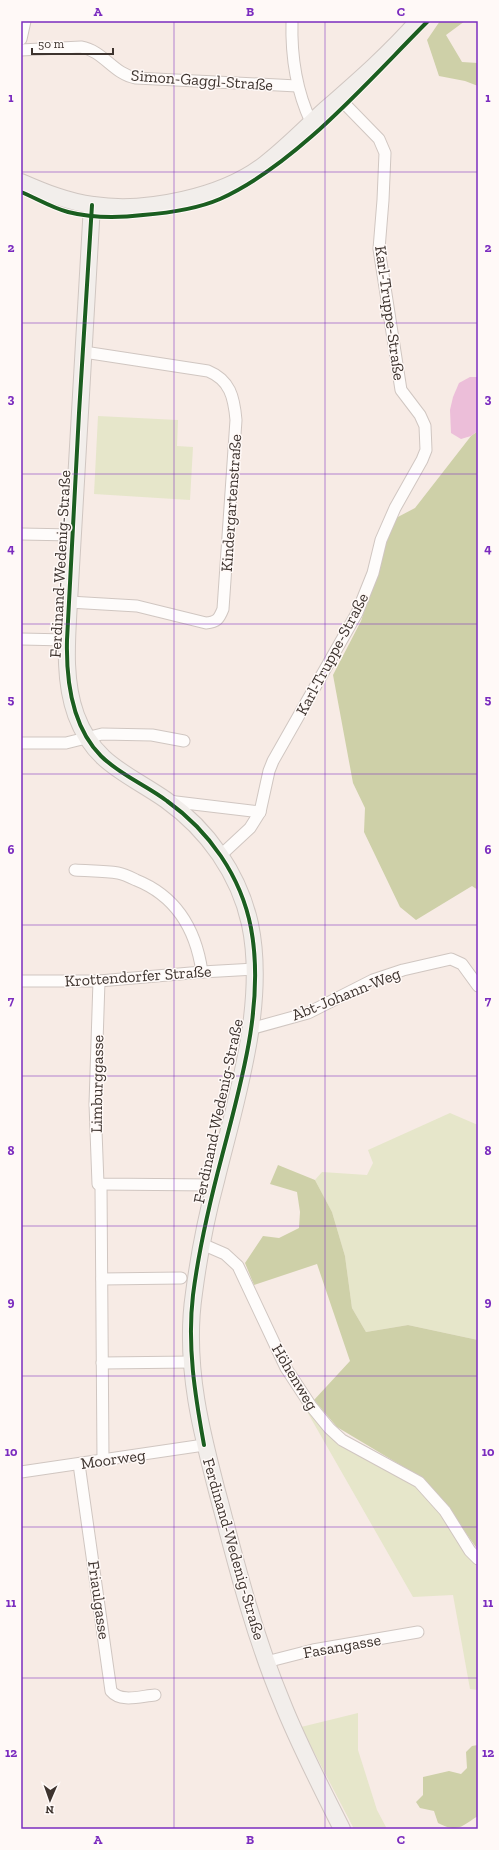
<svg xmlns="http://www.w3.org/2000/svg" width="499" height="1850" viewBox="0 0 499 1850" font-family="'Zilla Slab',serif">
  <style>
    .green { fill: #e6e6ca }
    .forest { fill: #ced0a8 }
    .water { fill: #ecbed9 }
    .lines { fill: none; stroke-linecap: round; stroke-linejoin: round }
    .street-casing { stroke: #d0c6c1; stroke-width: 13 }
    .secondary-casing { stroke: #d0c6c1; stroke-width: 18 }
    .street { stroke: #fefcfb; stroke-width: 11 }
    .secondary { stroke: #f2eeeb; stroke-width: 16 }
    .cycleway-casing { stroke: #fff9f7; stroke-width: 6 }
    .cycleway { stroke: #1b5e20; stroke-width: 4 }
    .grid { fill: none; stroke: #7b2cbf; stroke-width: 1; stroke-opacity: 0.55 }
    .labels { text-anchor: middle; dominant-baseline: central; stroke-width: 3; stroke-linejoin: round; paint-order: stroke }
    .street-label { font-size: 16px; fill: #3d332e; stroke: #fff9f7 }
    .neatline { fill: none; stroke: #7b2cbf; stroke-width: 1.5 }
    .grid-label { font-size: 13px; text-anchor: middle; font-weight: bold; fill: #7b2cbf }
  </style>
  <rect width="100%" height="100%" fill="#f7ebe5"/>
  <g class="green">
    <polygon points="98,416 178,420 177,446 193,447 190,500 94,494"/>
    <polygon points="450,1113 478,1125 478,1340 408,1325 366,1332 352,1308 345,1256 332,1212 315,1180 322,1172 367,1175 373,1163 368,1150"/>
    <polygon points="301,1401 331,1436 395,1472 424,1493 442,1514 472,1559 478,1565 478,1690 470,1689 453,1595 413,1597"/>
    <polygon points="358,1713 358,1750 377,1810 387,1829 354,1829 301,1727"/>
  </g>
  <g class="forest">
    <polygon points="440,21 465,21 446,35 462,62 478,63 478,86 465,81 439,76 427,40"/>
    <polygon points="478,431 478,890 472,886 416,920 400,907 364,832 365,808 353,783 333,675 361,621 394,519 415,508 471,436"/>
    <polygon points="278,1165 315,1180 332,1212 345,1256 352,1308 366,1332 408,1325 478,1340 478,1550 441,1498 422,1478 337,1427 314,1400 350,1361 317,1264 254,1285 245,1263 263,1236 279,1238 299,1228 300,1212 297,1192 270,1184"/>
    <path d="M 478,1745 L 478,1816 C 460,1827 458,1833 438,1823 L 434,1811 L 420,1808 L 416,1802 L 423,1795 L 423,1777 L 449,1771 L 461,1774 L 467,1768 L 466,1752 L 472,1746 Z"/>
  </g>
  <polygon class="water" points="470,377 478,377 478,431 471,436 461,439 451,433 450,410 453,397 459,383"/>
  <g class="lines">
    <g class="street-casing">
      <g id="street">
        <path d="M 292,21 C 291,56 296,90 311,122"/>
        <polyline points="21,39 25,21"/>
        <path d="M 21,50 L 81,47 C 104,51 113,74 136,78 L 297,86"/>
        <polyline points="21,534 73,535"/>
        <path d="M 69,602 L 137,606 L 206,623 C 217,622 219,619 223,609 L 236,420 C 234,397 230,380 208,371 L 84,352"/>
        <polyline points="21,639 67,640"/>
        <polyline points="21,743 66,743 102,734 152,735 184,741"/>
        <polyline points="168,801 260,812 269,771 273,761 357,613 373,573 381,540 395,508 422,460 426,450 425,426 420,415 401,390 379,249 383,200 385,153 379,139 339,98"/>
        <polyline points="221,855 250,828 260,812"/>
        <path d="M 75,870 C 89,871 105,871 118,873 C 124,874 130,877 136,880 C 176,896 196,930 202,972"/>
        <polyline points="21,981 99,981 202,972 255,969"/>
        <polyline points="99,981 95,1104 98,1184 214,1185"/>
        <polyline points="250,1029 308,1013 373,980 403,970 451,959 462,964 478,986"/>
        <polyline points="101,1185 103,1460"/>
        <polyline points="202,1244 225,1254 238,1266 286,1368 311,1406 329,1428 342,1440 419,1482 445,1511 470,1551 478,1559"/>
        <polyline points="102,1279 181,1278"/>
        <polyline points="102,1363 192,1362"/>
        <path d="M 79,1464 L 111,1691 C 121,1703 141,1696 155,1695"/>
        <polyline points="21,1472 204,1445"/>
        <polyline points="266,1662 313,1650 418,1632"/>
      </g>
    </g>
    <g class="secondary-casing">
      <g id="secondary">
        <path d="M 21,182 C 44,192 68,202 93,205 C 146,213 223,197 265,164 C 287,147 306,127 326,109 C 358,81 390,53 418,21"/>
        <path d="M 92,205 L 69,602 C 67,639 63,679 76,715 C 94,764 127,773 166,800 C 208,830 239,874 250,924 C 267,1005 235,1103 216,1181 C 206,1218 199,1255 194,1293 C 183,1367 203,1439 222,1510 C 239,1575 256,1640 282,1702 C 299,1745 321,1787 342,1829"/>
      </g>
    </g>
    <use href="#street" class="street"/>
    <use href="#secondary" class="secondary"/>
    <g class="cycleway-casing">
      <g id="cycleway">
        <path d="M 21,192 C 36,198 52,208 68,212 C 92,218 119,218 143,215 C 168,213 197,209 220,199 C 297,164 368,81 428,21"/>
        <path d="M 92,205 L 79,413 L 67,640 C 66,680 71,726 101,756 C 120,775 146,785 167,801 C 209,831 241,876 251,928 C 265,1003 241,1083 222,1156 C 210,1201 199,1248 193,1295 C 187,1346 195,1395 204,1445"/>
      </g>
    </g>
    <use href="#cycleway" class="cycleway"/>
  </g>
  <path class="grid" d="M 174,21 L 174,1829M 325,21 L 325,1829M 21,172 L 478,172M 21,323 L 478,323M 21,474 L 478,474M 21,624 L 478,624M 21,774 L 478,774M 21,925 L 478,925M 21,1076 L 478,1076M 21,1226 L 478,1226M 21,1376 L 478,1376M 21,1527 L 478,1527M 21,1678 L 478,1678"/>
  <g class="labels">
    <g class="street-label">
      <text transform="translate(202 80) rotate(4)">Simon-Gaggl-Straße</text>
      <text transform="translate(390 313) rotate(82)">Karl-Truppe-Straße</text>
      <text transform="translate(231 503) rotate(-86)">Kindergartenstraße</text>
      <text transform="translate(60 564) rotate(-87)">Ferdinand-Wedenig-Straße</text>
      <text transform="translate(332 654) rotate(-62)">Karl-Truppe-Straße</text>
      <text transform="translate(138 976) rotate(-4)">Krottendorfer Straße</text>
      <text transform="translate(346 994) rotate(-22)">Abt-Johann-Weg</text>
      <text transform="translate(97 1084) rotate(-89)">Limburggasse</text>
      <text transform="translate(218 1111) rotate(-78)">Ferdinand-Wedenig-Straße</text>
      <text transform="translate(295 1377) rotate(59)">Höhenweg</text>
      <text transform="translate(113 1459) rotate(-8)">Moorweg</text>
      <text transform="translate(234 1549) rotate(74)">Ferdinand-Wedenig-Straße</text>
      <text transform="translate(99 1600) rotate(82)">Friaulgasse</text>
      <text transform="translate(342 1646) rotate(-10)">Fasangasse</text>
    </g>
  </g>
  <rect width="499" height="1850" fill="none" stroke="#fff9f7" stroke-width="44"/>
  <g transform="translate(50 1800) rotate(182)" stroke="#fff9f7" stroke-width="3" paint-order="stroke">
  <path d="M0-3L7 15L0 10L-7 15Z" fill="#3d332e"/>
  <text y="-6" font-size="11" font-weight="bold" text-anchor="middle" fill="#3d332e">N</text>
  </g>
  <path d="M32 48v6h81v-6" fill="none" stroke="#3d332e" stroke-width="2"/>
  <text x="38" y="48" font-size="12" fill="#3d332e" stroke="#fff9f7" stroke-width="3" paint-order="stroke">50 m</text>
  <rect x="22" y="22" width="455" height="1806" class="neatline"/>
  <g class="grid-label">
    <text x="98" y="16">A</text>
    <text x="250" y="16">B</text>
    <text x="401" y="16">C</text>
    <text x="11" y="102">1</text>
    <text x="488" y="102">1</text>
    <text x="11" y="252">2</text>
    <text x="488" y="252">2</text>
    <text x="11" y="403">3</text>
    <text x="488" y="403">3</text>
    <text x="11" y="553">4</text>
    <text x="488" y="553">4</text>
    <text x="11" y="704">5</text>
    <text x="488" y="704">5</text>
    <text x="11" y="854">6</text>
    <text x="488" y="854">6</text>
    <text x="11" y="1005">7</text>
    <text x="488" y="1005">7</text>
    <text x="11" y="1155">8</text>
    <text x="488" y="1155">8</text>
    <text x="11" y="1306">9</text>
    <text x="488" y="1306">9</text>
    <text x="11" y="1456">10</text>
    <text x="488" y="1456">10</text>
    <text x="11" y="1607">11</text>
    <text x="488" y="1607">11</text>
    <text x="11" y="1757">12</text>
    <text x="488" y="1757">12</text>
    <text x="98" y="1844">A</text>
    <text x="250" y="1844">B</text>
    <text x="401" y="1844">C</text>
  </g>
</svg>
